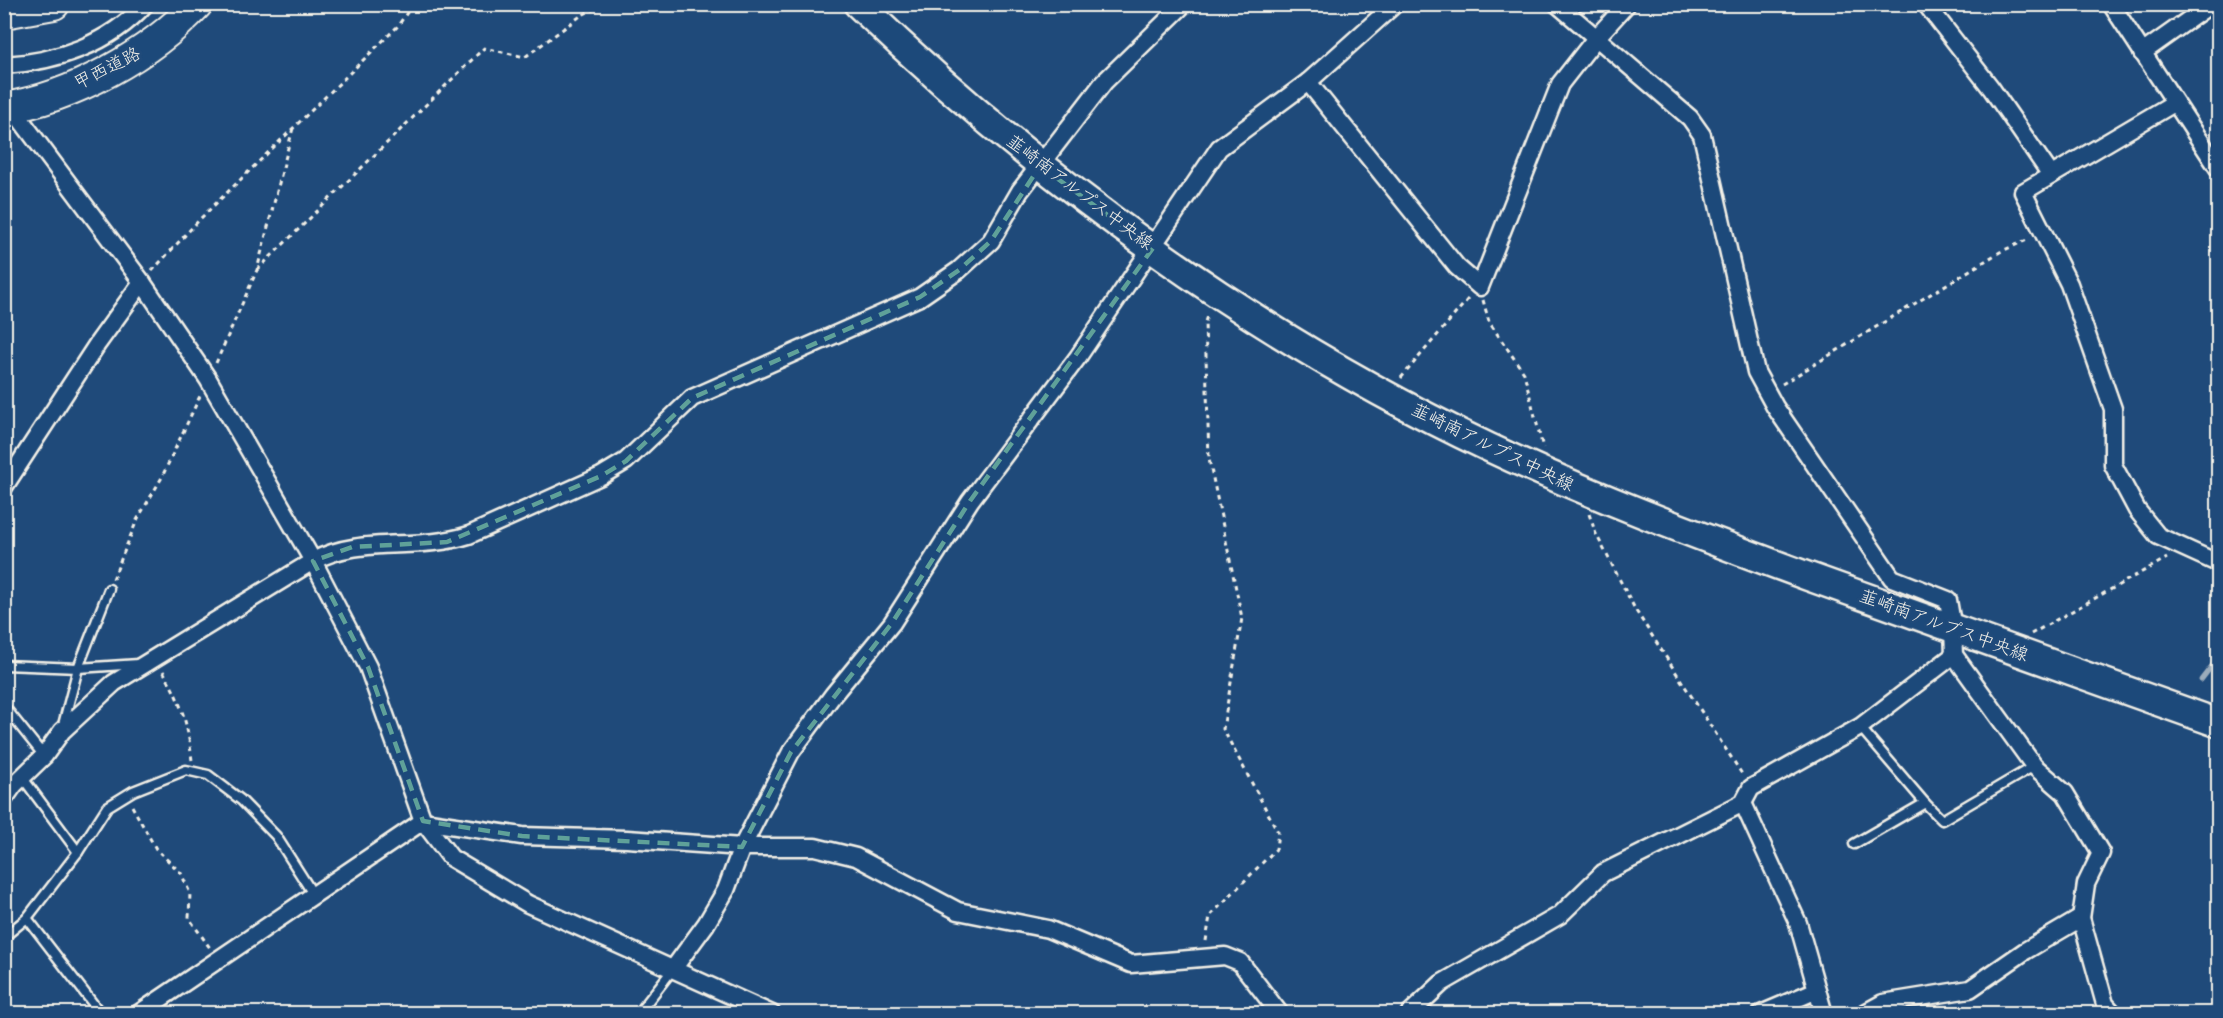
<svg xmlns="http://www.w3.org/2000/svg" width="2223" height="1018" viewBox="0 0 2223 1018" font-family="'Shantell Sans','Klee One',sans-serif">
  <style>
    .lines { fill: none; stroke-linecap: round; stroke-linejoin: round }
    .stream { stroke: #9cacbb; stroke-width: 5 }
    .lane-casing { stroke: #f4f1e8; stroke-width: 13 }
    .street-casing { stroke: #f4f1e8; stroke-width: 21 }
    .primary-casing { stroke: #f4f1e8; stroke-width: 32 }
    .highway-casing { stroke: #f4f1e8; stroke-width: 34 }
    .path { stroke: #f4f1e8; stroke-width: 3; stroke-dasharray: 4.5 4.5; stroke-linecap: butt }
    .lane { stroke: #1f4a7a; stroke-width: 8 }
    .street { stroke: #1f4a7a; stroke-width: 16 }
    .primary { stroke: #1f4a7a; stroke-width: 27 }
    .highway { stroke: #1f4a7a; stroke-width: 30 }
    .marked { fill: none; stroke: #5fa199; stroke-width: 4.5; stroke-dasharray: 12 8; stroke-linejoin: round }
    .labels { text-anchor: middle; dominant-baseline: central; stroke-width: 6; stroke-linejoin: round; paint-order: stroke }
    .street-label { font-size: 18px; fill: #f4f1e8; stroke: #1f4a7a }
  </style>
  <rect width="100%" height="100%" fill="#1f4a7a"/>
  <filter id="ink" filterUnits="userSpaceOnUse"><feTurbulence type="fractalNoise" baseFrequency=".0167" numOctaves="2"/><feDisplacementMap in="SourceGraphic" scale="12" xChannelSelector="R" yChannelSelector="G"/><feConvolveMatrix kernelMatrix="1 2 1 2 8 2 1 2 1" color-interpolation-filters="sRGB"/></filter>
  <g filter="url(#ink)">
    <g class="lines">
      <polyline class="stream" points="2201,680 2218,658"/>
      <g class="lane-casing">
        <g id="lane">
          <polyline points="4,665 78,668 139,664"/>
          <polyline points="4,706 44,756"/>
          <polyline points="63,725 78,668 109,589"/>
          <polyline points="1860,727 1925,803"/>
          <polyline points="22,777 78,852"/>
          <polyline points="1854,844 1925,803 1942,820 2034,766"/>
          <polyline points="27,918 101,1014"/>
          <polyline points="4,937 27,918 78,852 107,807 133,791 186,770 208,775 241,800 276,836 313,894"/>
          <polyline points="638,1014 673,969"/>
        </g>
      </g>
      <g class="street-casing">
        <g id="street">
          <polyline points="1557,4 1690,118 1702,135 1756,372 1775,407 1892,578 1948,600 1953,629 1954,655 2034,766 2065,793 2101,853 2086,884 2081,918 2105,1004 2114,1014"/>
          <polyline points="1926,4 1991,88 2051,175"/>
          <polyline points="2111,4 2218,168"/>
          <polyline points="2142,53 2211,4"/>
          <path d="M 4,65 C 56,62 110,44 145,4"/>
          <polyline points="1308,82 1457,267 1480,287 1560,84 1596,38 1627,4"/>
          <polyline points="2174,103 2023,192 2069,284 2113,409 2113,465 2137,510 2158,536 2213,561 2218,559"/>
          <polyline points="9,104 142,282 208,379 313,561 368,667 423,821 451,858 528,904 772,1014"/>
          <polyline points="4,487 98,343 142,282"/>
          <path d="M 4,799 L 14,785 L 44,756 L 62,731 L 114,683 L 313,561 C 361,535 416,552 469,535 L 601,476 L 626,461 L 692,398 L 920,297 L 959,270 L 991,241 L 1020,191 L 1104,82 L 1184,4"/>
          <polyline points="1743,803 1798,923 1817,990"/>
          <polyline points="673,969 706,924 726,890 742,847 791,752 833,695 892,623 970,501 1078,357 1219,148 1308,82 1395,4"/>
          <polyline points="138,1014 423,821 522,836 627,839 742,847 815,847 856,857 958,911 1048,929 1131,964 1225,956 1240,962 1280,1014"/>
          <polyline points="1409,1014 1442,983 1560,915 1603,873 1743,803 1751,788 1860,727 1954,655"/>
          <polyline points="1761,1014 1817,990 1824,1014"/>
          <polyline points="1863,1014 1883,1003 1970,989 2025,951 2081,918"/>
        </g>
      </g>
      <g class="primary-casing">
        <path id="primary" d="M 858,4 C 1043,182 1256,337 1488,447 C 1592,496 1699,536 1807,576 C 1944,626 2081,674 2218,723"/>
      </g>
      <g class="highway-casing">
        <g id="highway">
          <polyline points="4,13 54,4"/>
          <path d="M 4,108 C 72,98 151,54 197,4"/>
        </g>
      </g>
      <g class="path">
        <polyline points="257,270 484,48 525,57 582,15 604,4"/>
        <polyline points="152,271 200,219 397,27 413,4"/>
        <polyline points="1483,300 1489,322 1524,373 1543,448"/>
        <polyline points="216,363 257,270 293,128"/>
        <polyline points="1401,378 1468,299"/>
        <polyline points="1782,384 2000,252 2029,239"/>
        <polyline points="1589,514 1596,534 1636,611 1742,774"/>
        <polyline points="113,579 137,520 161,479 200,396"/>
        <polyline points="2031,634 2167,558"/>
        <path d="M 163,671 C 182,703 188,725 192,761"/>
        <polyline points="132,806 156,849 181,873 190,893 189,918 210,948"/>
        <polyline points="1206,941 1210,916 1276,849 1278,832 1223,729 1242,618 1209,459 1205,322 1208,313"/>
      </g>
      <use href="#lane" class="lane"/>
      <use href="#street" class="street"/>
      <use href="#primary" class="primary"/>
      <use href="#highway" class="highway"/>
    </g>
  </g>
  <path class="marked" d="M 1040,166 L 1153,248 L 970,501 L 892,623 L 791,752 L 742,847 L 522,836 L 423,821 L 368,667 L 313,561 L 352,547 L 447,542 L 601,476 L 626,461 L 692,398 L 920,297 L 959,270 L 991,241 Z"/>
  <g class="labels">
    <g class="street-label">
      <text transform="translate(107 68) rotate(-27)">甲西道路</text>
      <text transform="translate(1080 192) rotate(37)">韮崎南アルプス中央線</text>
      <text transform="translate(1493 447) rotate(26)">韮崎南アルプス中央線</text>
      <text transform="translate(1944 625) rotate(20)">韮崎南アルプス中央線</text>
    </g>
  </g>
  <rect width="2223" height="1018" fill="none" stroke="#1f4a7a" stroke-width="24"/>
  <rect x="12" y="12" width="2199" height="994" fill="none" stroke="#f4f1e8" stroke-width="2" filter="url(#ink)"/>
</svg>
